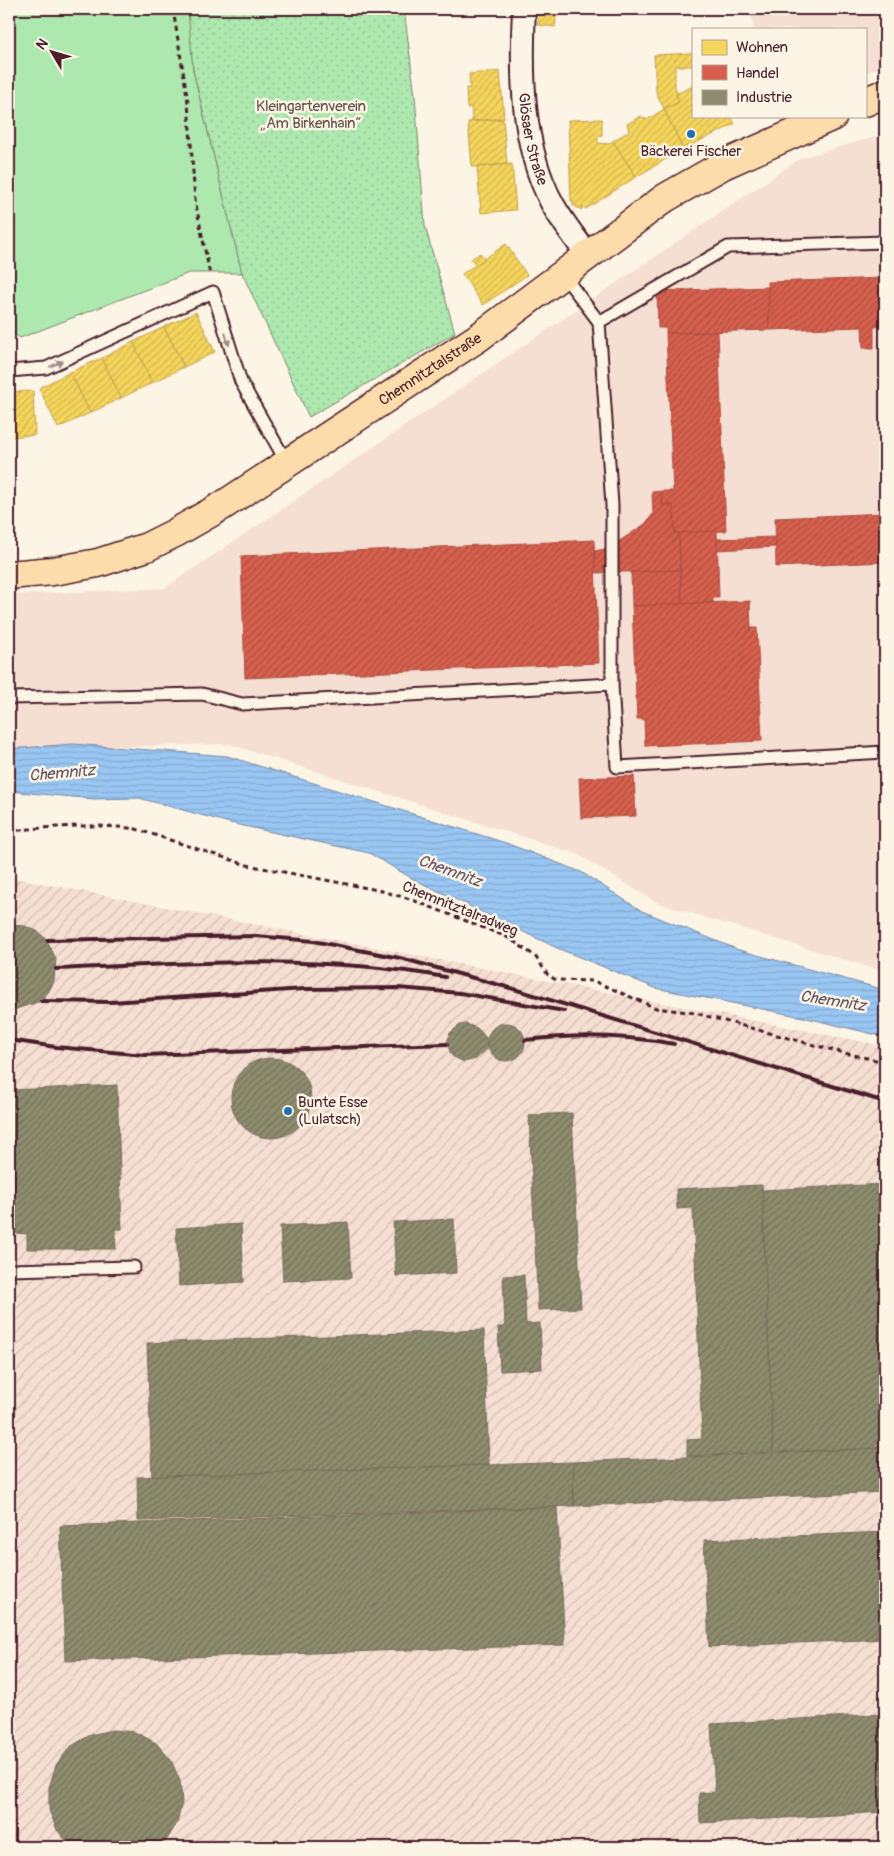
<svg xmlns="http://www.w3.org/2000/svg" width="894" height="1856" viewBox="0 0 894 1856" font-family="Pangolin,sans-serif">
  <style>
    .built { fill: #f5dfd2 }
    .industrial { fill: url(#industrial-furrows) }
    .grass { fill: #ade8ae; stroke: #7c846c }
    .park { fill: url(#park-dots); stroke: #7c846c }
    .water { fill: url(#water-rules); stroke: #7984a3 }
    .homes { fill: url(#homes-hatch); stroke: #c29e4d }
    .shops { fill: url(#shops-hatch); stroke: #ac4c43 }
    .industry { fill: url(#industry-hatch); stroke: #786b5a }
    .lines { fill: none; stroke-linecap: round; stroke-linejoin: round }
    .service-casing { stroke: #4a1f2b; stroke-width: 15 }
    .minor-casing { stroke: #4a1f2b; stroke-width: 26 }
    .primary-casing { stroke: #4a1f2b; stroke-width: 31 }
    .path { stroke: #4a1f2b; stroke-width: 3; stroke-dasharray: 5 4; stroke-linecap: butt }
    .service { stroke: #fcf5e5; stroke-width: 11 }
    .minor { stroke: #fcf5e5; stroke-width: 22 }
    .primary { stroke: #fddcac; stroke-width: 28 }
    .rail { stroke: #4a1f2b; stroke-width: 4 }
    .oneway { fill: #a38a88 }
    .poi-dot { fill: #1f6fb2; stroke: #fcf5e5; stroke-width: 2 }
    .labels { text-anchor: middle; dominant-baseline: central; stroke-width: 5; stroke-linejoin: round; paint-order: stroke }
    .park-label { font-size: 15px; fill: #63514c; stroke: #fcf5e5 }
    .street-label { font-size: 15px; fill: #4a1f2b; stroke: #fcf5e5 }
    .poi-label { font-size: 15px; fill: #4a1f2b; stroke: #fcf5e5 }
    .water-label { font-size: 16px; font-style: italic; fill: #625167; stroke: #fcf5e5 }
  </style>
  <defs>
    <pattern id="industrial-furrows" width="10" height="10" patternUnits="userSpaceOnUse" patternTransform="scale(1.25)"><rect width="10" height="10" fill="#f5dfd2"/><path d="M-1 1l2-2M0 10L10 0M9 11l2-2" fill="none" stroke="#d4bfb4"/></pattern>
    <pattern id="park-dots" width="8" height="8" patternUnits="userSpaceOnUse" patternTransform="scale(1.25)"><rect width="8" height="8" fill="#ade8ae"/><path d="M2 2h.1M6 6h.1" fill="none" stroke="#96c796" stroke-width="1.8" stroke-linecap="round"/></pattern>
    <pattern id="water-rules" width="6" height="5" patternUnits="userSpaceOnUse" patternTransform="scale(1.25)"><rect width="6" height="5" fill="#99c7f3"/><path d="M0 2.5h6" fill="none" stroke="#85aad0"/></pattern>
    <pattern id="homes-hatch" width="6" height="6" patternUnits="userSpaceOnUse" patternTransform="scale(1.25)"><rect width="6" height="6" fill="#f6d55c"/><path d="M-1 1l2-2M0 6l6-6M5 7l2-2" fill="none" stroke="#d4b650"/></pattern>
    <pattern id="shops-hatch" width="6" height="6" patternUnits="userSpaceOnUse" patternTransform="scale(1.25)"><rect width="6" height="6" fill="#d6604d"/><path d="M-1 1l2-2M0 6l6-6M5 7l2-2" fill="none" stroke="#b04f40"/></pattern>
    <pattern id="industry-hatch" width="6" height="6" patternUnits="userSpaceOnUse" patternTransform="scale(1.25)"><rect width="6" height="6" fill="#8c8c6e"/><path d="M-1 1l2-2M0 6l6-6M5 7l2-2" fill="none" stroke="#74725b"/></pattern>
  </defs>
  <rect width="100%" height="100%" fill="#fcf5e5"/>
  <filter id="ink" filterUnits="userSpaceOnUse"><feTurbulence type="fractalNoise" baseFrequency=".02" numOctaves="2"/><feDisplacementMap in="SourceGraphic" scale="10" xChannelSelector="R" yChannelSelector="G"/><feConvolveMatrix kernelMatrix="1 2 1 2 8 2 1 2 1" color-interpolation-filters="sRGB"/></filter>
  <g filter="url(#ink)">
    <g class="built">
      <polygon points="748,9 885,9 885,66 865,73 865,29 755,29"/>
      <polygon points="885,134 885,972 658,903 577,854 229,744 9,749 9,595 165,588 801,158"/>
    </g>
    <polygon class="industrial" points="9,877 885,1046 885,1847 9,1847"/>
    <polygon class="grass" points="9,9 189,9 193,70 242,273 189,273 20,338 9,330"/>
    <polygon class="park" points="188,9 404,9 415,96 425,226 455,333 309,417 242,273 193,70"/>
    <polygon class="water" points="73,744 227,756 506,843 581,872 642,911 739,950 885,990 885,1037 803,1017 655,988 557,948 413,879 369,853 230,823 139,798 94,799 9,791 9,749"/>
    <g class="homes">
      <polygon points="539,9 557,9 555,27 538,25"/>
      <polygon points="693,53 693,66 675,66 675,87 678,94 676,94 679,102 664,109 656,92 654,55"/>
      <polygon points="500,71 504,118 472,121 471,107 467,108 466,88 470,88 469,74"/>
      <polygon points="693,86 693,116 731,116 735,124 683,149 664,109 679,102 676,94"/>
      <polygon points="664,109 683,149 636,177 613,141 629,131 627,124 641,116 647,120"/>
      <polygon points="503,119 507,164 472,167 468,122"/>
      <polygon points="602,119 602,135 598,137 598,143 608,144 613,141 636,177 586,209 583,207 582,210 572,205 574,202 571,201 568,120"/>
      <polygon points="512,164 516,210 481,213 477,167"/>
      <polygon points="506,244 527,275 483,305 462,274"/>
      <polygon points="480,253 485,259 476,265 471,259"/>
      <polygon points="196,312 215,352 184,367 164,327"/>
      <polygon points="164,327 184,367 152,383 133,342"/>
      <polygon points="133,342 152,383 121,398 102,358"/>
      <polygon points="102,358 121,398 90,413 70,372"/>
      <polygon points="70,372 90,413 58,428 39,388"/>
      <polygon points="33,391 35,435 9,437 9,392"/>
    </g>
    <g class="shops">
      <polygon points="885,278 885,326 874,327 874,348 863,348 862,327 769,330 768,282"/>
      <polygon points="768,287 769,330 666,333 666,328 658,328 657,291"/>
      <polygon points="718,332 726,531 675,533 673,505 662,505 662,491 673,491 666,333"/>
      <polygon points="662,491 662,505 673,505 675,533 679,533 680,570 595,573 595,551 609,548 645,524 653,514 652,492"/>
      <polygon points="885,513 885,562 776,567 775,518"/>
      <polygon points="717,531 719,598 713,598 713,602 682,604 679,533"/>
      <polygon points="776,537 776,547 717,550 717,539"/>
      <polygon points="594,540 599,663 245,678 241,556"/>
      <polygon points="680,570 682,604 632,606 631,572"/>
      <polygon points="750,601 751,628 757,628 762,741 645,746 644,719 637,719 632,606"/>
      <polygon points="634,776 636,816 581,818 579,778"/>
    </g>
    <g class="industry">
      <polygon points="12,925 25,926 37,931 47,940 56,959 54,981 49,991 41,1001 16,1009 9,1008 9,926"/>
      <circle cx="506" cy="1042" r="19"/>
      <polygon points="466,1024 477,1028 481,1032 486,1038 487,1049 476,1059 464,1062 452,1056 447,1044 450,1033 460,1025"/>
      <circle cx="271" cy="1098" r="40"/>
      <polygon points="117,1085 122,1229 115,1229 116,1249 27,1249 27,1234 16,1233 11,1090"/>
      <polygon points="572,1113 581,1308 538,1310 529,1115"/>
      <polygon points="885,1184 885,1448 773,1452 762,1190"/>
      <polygon points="762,1185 773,1452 687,1456 687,1440 702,1439 693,1208 677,1209 676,1189"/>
      <polygon points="454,1219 456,1273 396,1276 393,1222"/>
      <polygon points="348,1222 351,1278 283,1281 280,1226"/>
      <polygon points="241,1224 244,1282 179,1286 176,1228"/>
      <polygon points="524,1275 526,1324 540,1323 542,1369 500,1371 498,1327 505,1327 503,1276"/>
      <polygon points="484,1330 489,1465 152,1477 147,1343"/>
      <polygon points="885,1448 885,1492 574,1506 573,1462"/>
      <polygon points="573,1462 574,1506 138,1521 137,1477"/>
      <polygon points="557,1507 565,1645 65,1661 60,1526"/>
      <polygon points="885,1532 885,1639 709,1647 704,1540"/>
      <polygon points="885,1714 885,1812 700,1823 699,1793 715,1792 711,1724"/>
      <polygon points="112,1730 135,1732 156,1743 171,1760 180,1781 182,1802 177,1823 166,1841 158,1847 72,1847 57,1830 49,1810 49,1787 56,1765 70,1747 90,1735"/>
      <polygon points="547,1844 547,1847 445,1847"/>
    </g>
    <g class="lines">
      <g class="service-casing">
        <g id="service">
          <polyline points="564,276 599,322 612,505 612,684"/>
          <polyline points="599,322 728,247 885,242"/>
          <polyline points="9,371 46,368 213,292 241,382 287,463"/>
          <polyline points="9,698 202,694 242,704 612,684 617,767 885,752"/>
          <polyline points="9,1270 134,1267"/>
        </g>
      </g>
      <g class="minor-casing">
        <g id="minor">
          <path id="s1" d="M 524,9 C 521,73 521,145 552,203 C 562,222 577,240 589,257"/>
        </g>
      </g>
      <g class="primary-casing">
        <g id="primary">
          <polyline points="865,102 885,93"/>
          <path id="s2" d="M 9,575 L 53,571 L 98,563 L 147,547 L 175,533 L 222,506 L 479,337 L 665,198 L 723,165 L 833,116"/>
        </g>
      </g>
      <g class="path">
        <polyline points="173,9 188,102 195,200 210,275"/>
        <path d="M 9,831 C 51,827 93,823 136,829 L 247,865 L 378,890 L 410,899 L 507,937 L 535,956 L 548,975 L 556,980 L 594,981 L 656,1008 L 695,1013 L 840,1052 L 885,1062"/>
      </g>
      <use href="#service" class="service"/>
      <use href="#minor" class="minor"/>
      <use href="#primary" class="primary"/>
      <g class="rail">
        <polyline points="47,940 256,936 313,941 400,958 514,989 885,1102"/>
        <path d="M 56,969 C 185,963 318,954 445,977"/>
        <polyline points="41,1001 111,1002 305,989 398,988 460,993 564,1011"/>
        <polyline points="9,1040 56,1047 145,1055 447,1044"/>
        <path d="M 525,1040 C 575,1034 625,1035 674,1044"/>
      </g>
    </g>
    <defs><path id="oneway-solid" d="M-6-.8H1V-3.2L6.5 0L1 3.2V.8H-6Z" transform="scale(1.25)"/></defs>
    <g class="oneway">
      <use href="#oneway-solid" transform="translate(227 339) rotate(73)"/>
      <use href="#oneway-solid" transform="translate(56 364) rotate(-25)"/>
    </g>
  </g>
  <g class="poi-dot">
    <circle cx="691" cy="134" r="5"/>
    <circle cx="288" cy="1111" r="5"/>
  </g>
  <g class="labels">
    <g class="park-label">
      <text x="311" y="106">Kleingartenverein<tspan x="311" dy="17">„Am Birkenhain“</tspan></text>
    </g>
    <g class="street-label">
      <text stroke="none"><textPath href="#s1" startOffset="131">Glösaer Straße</textPath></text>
      <text stroke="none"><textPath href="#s2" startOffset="476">Chemnitztalstraße</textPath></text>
      <text transform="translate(460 909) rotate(22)">Chemnitztalradweg</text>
    </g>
    <g class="poi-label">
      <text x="691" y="151">Bäckerei Fischer</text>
      <text x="298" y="1102" text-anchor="start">Bunte Esse<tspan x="298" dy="17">(Lulatsch)</tspan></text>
    </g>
    <g class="water-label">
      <text transform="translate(62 773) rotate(-5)">Chemnitz</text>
      <text transform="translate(450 871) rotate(20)">Chemnitz</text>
      <text transform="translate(833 1001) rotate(9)">Chemnitz</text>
    </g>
  </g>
  <rect width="894" height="1856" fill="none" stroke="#fcf5e5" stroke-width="30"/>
  <rect x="15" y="15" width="864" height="1826" fill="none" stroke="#4a1f2b" stroke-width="2" filter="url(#ink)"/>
  <rect x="692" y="28" width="175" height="90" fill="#fcf5e5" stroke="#b59f9b"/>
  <rect x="702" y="40" width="25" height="15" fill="#f6d55c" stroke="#b59f9b"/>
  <text x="736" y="52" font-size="15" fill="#4a1f2b">Wohnen</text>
  <rect x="702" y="65" width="25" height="15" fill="#d6604d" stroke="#b59f9b"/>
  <text x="736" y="78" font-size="15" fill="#4a1f2b">Handel</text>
  <rect x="702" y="90" width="25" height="15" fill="#8c8c6e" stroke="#b59f9b"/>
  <text x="736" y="102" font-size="15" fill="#4a1f2b">Industrie</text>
  <g transform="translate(52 52) rotate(308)" stroke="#fcf5e5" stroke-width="4" paint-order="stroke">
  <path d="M0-4L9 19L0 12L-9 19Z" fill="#4a1f2b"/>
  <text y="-8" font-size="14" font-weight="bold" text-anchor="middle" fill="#4a1f2b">N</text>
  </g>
</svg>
